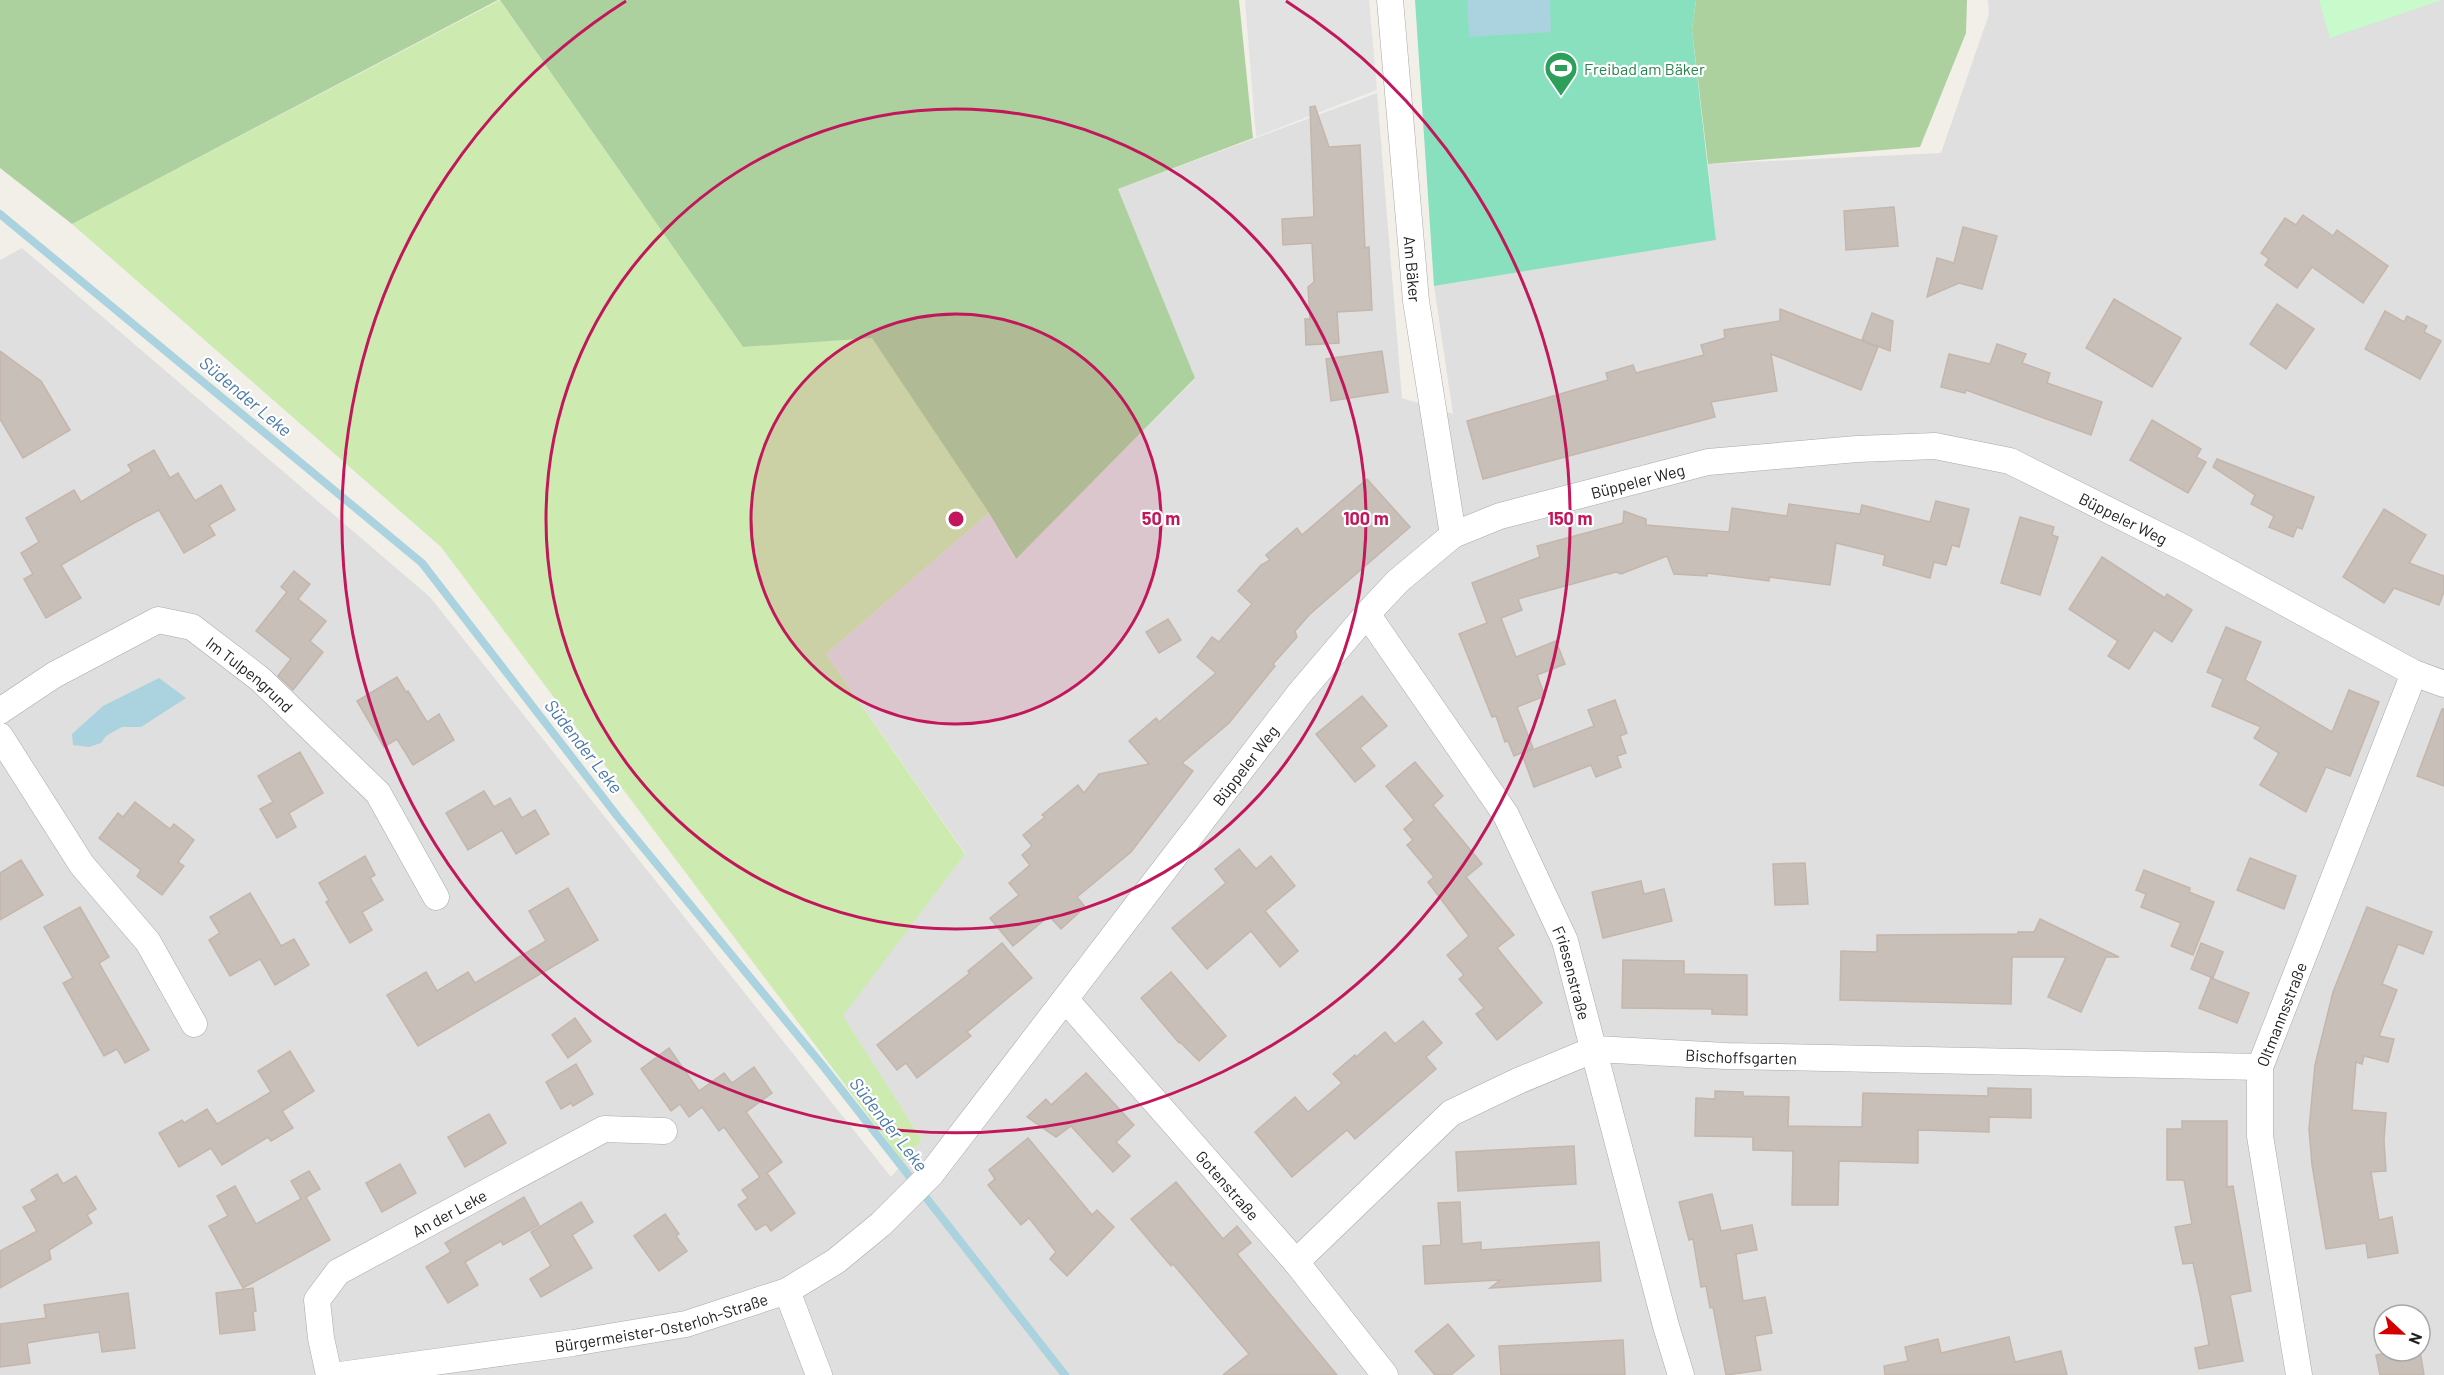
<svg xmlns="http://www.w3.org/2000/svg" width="2444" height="1375" viewBox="0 0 2444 1375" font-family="Barlow,sans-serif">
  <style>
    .residential { fill: #e0dfdf; fill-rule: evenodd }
    .grass { fill: #cdebb0 }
    .forest { fill: #add19e }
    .park { fill: #c8facc }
    .pitch { fill: #88e0be }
    .parking { fill: #e2e2e2 }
    .water { fill: #aad3df }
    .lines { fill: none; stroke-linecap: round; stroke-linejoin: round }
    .stream { stroke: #aad3df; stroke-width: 8 }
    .building { fill: #c7bfb8; stroke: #c4b6ab; stroke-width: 1.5 }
    .minor-casing { stroke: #a9a9a9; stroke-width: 27 }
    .minor { stroke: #fff; stroke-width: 26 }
    .ring { fill: none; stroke: #c2185b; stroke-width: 3 }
    .labels { text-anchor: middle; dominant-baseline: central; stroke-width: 4.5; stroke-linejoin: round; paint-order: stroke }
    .leisure-label { font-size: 16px; fill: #27864d; stroke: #fff; text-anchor: start }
    .street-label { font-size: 16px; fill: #222; stroke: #fff }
    .water-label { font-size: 18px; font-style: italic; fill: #4a7aab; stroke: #fff }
    .centre { fill: #c2185b; stroke: #fff; stroke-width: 3 }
    .ring-label { font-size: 18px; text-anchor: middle; font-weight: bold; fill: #c2185b; stroke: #fff; stroke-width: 4.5; stroke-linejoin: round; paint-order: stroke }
  </style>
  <rect width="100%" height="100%" fill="#f2efe9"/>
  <path class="residential" d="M 1988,0 L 2444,0 L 2444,1375 L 0,1375 L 0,260 L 22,248 L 430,597 L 891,1177 L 922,1140 L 842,1016 L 965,853 L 826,654 L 989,513 L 1015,559 L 1195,379 L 1118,189 L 1377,93 L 1402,398 L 1453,414 L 1434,286 L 1716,240 L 1708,164 L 1941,153 L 1989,14 ZM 2384,1315 L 2420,1315 L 2420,1351 L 2384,1351 Z"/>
  <polygon class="grass" points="500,0 743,347 872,337 989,513 826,654 965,854 843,1016 922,1140 903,1162 441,547 72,224"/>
  <g class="forest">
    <polygon points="0,0 498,0 72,224 0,168"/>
    <polygon points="500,0 1239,0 1253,138 1118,189 1195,378 1016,559 989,513 872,338 743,347"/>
    <polygon points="1696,0 1967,0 1966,33 1920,147 1708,164 1692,30"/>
  </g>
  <polygon class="park" points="2319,0 2442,0 2330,38"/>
  <polygon class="pitch" points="1415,0 1696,0 1692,30 1716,240 1434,286"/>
  <polygon class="parking" points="1245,0 1369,0 1377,90 1256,137"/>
  <g class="water">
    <polygon points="1467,0 1550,0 1551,32 1469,37"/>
    <polygon points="159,678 186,698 141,727 122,727 106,736 101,743 89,747 73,745 72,734 103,706"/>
  </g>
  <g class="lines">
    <polyline class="stream" points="0,214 422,563 618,817 823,1066 1065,1375"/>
  </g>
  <g class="building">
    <polygon points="1315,106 1329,147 1360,145 1365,248 1369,247 1372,310 1337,312 1339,343 1306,345 1305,319 1310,319 1308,287 1314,282 1312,243 1283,245 1282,219 1314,217 1310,107"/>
    <polygon points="1894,207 1898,246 1846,250 1844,211"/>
    <polygon points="2303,215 2333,236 2337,230 2388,266 2363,303 2312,267 2297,288 2265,265 2269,259 2261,253 2285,218 2296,225"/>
    <polygon points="1963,227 1997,236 1982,289 1959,283 1927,297 1937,258 1954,263"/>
    <polygon points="2114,299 2181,338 2152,387 2086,348"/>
    <polygon points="2277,304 2314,329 2286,369 2250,344"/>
    <polygon points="1780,309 1878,347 1861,390 1771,354 1777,391 1711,402 1715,417 1483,479 1467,421 1608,380 1606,373 1633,365 1636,373 1704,355 1701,345 1725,338 1724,330 1780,321"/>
    <polygon points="2385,311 2404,322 2407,316 2427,326 2424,332 2441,341 2420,379 2365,349"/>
    <polygon points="1872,313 1893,321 1890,351 1862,340"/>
    <polygon points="1997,344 2026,354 2022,363 2050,373 2047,383 2102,402 2091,435 1966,390 1965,393 1941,387 1949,354 1990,364"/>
    <polygon points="0,351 41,381 70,430 23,458 0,419"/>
    <polygon points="1382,351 1388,392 1331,401 1326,359"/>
    <polygon points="2152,420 2201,449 2196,457 2206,462 2188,493 2130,460"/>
    <polygon points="154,450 170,478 178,473 195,501 221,485 235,510 209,525 215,535 184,553 159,510 134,523 61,565 81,598 46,618 24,579 33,574 21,553 39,542 26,518 74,490 81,502 132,471 128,465"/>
    <polygon points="2217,459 2314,497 2302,529 2297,527 2293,537 2269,527 2274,516 2251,504 2255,495 2213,467"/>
    <polygon points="1367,479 1410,527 1310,614 1295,631 1297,637 1273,664 1275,666 1229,723 1182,763 1193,771 1131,852 1077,897 1085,907 1061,929 1049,916 1013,946 990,918 1019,895 1009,883 1030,865 1022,855 1032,846 1023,835 1045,817 1042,815 1078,785 1084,793 1099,774 1149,764 1129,741 1156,718 1159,722 1216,673 1197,657 1212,637 1219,642 1252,604 1238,591 1261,565 1270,560 1266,555 1297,528 1302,535"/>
    <polygon points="1936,501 1969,509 1959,547 1952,545 1946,565 1934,562 1930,578 1883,565 1885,555 1836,543 1830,585 1769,577 1769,581 1707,573 1707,576 1674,574 1667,556 1621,574 1616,572 1518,599 1522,610 1501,618 1516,657 1556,641 1565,664 1537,675 1545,696 1517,707 1533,748 1514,756 1508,741 1505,742 1496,716 1492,717 1459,634 1487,623 1472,583 1540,557 1537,546 1623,523 1624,511 1646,519 1646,525 1729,532 1732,508 1787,516 1789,504 1860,514 1862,505 1930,522"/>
    <polygon points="2384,509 2426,535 2409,563 2444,576 2444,592 2439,605 2394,588 2384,603 2343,577"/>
    <polygon points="2020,517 2054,527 2052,535 2058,537 2040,595 2001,583"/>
    <polygon points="2102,557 2165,598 2167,594 2192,610 2172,642 2154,630 2129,669 2108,656 2118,641 2069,609"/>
    <polygon points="294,571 310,584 298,599 326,621 310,641 323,652 293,690 278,676 291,659 256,631 287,592 281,587"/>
    <polygon points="1168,619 1181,640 1159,653 1146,632"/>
    <polygon points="2226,627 2261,642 2245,680 2332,732 2349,690 2379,702 2350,776 2326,767 2306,812 2260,785 2279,753 2254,738 2261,727 2212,706 2223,679 2207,672"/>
    <polygon points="397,677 406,692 408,691 427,722 439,714 454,740 413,765 397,739 384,747 357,701"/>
    <polygon points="1362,696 1387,726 1360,748 1375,766 1355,782 1316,734"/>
    <polygon points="1615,700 1627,733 1620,736 1626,753 1617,756 1621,767 1596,777 1591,765 1534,787 1522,754 1594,726 1588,710"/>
    <polygon points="2442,709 2444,709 2444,786 2417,776"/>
    <polygon points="300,752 323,793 289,813 296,827 277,838 260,809 273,802 258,776"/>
    <polygon points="1415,762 1443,796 1433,805 1482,864 1466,877 1514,935 1497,948 1542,1003 1497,1040 1476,1014 1484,1008 1459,979 1464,975 1447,955 1469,936 1428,882 1434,877 1407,845 1413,840 1404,829 1414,820 1386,786"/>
    <polygon points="484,791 494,807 510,798 522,818 535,810 549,834 516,854 502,830 468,850 446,813"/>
    <polygon points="135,802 170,829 174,824 194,840 178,862 184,866 162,895 137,876 141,870 99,838 118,813 123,817"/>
    <polygon points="1239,849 1256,869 1271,856 1295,886 1265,911 1298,951 1280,967 1251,931 1207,969 1172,928 1226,883 1215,869"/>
    <polygon points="365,856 375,875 370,878 383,900 362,912 372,930 350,943 326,902 329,900 319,883"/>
    <polygon points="2250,858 2296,876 2284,909 2237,890"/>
    <polygon points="21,860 43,895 0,920 0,873"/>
    <polygon points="1805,863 1808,904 1775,905 1773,864"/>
    <polygon points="2144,870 2190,888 2189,892 2214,902 2193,955 2171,946 2181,923 2141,907 2146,894 2136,890"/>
    <polygon points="1641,881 1644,894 1664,889 1672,921 1603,938 1592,892"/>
    <polygon points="568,888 598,940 418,1046 387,995 426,972 437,991 468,972 475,983 546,941 529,911"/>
    <polygon points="250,893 281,946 294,939 309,965 275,985 260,959 230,976 209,940 220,933 210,917"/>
    <polygon points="80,907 109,957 99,963 149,1050 125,1063 117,1049 104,1056 63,983 73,978 44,927"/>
    <polygon points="2367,907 2432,932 2423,954 2398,944 2382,984 2397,990 2379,1036 2394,1039 2388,1062 2364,1056 2362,1064 2356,1062 2352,1110 2386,1113 2384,1141 2386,1171 2371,1172 2379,1220 2392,1217 2398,1253 2368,1258 2366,1243 2326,1249 2312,1165 2309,1129 2315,1065 2333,992"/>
    <polygon points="2040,919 2119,957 2106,957 2081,1012 2048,997 2066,957 2012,957 2011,1004 1840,1000 1841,951 1877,952 1877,935 2018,934 2018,932 2034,932"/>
    <polygon points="1002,943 1032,978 967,1032 971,1036 917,1078 906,1063 897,1070 877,1045 970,973 968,971"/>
    <polygon points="2201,943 2223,952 2213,978 2191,969"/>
    <polygon points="1623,960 1684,961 1684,974 1747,975 1747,1015 1712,1014 1712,1009 1622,1008"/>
    <polygon points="1171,972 1226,1036 1199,1061 1180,1042 1179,1043 1141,998"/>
    <polygon points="2211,978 2249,993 2237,1023 2199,1008"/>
    <polygon points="575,1018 591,1041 568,1058 552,1035"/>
    <polygon points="1423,1021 1442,1043 1426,1057 1436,1069 1355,1139 1347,1130 1292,1177 1255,1132 1295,1097 1308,1112 1342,1083 1333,1074 1355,1055 1356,1057 1385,1032 1395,1044"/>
    <polygon points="669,1048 699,1091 724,1073 732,1083 754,1067 772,1093 746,1112 782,1162 767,1173 795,1213 771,1231 766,1224 756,1230 738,1205 748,1198 742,1190 760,1177 724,1127 719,1131 702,1107 689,1117 680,1104 671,1111 641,1069"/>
    <polygon points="290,1051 314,1091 282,1111 293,1128 271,1141 268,1137 222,1165 211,1148 179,1167 159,1133 182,1120 184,1123 207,1109 217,1124 271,1092 258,1071"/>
    <polygon points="576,1064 593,1094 573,1106 571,1103 561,1109 546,1082"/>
    <polygon points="1086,1073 1134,1125 1116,1142 1130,1156 1113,1172 1071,1126 1056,1137 1027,1117 1046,1099 1051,1105"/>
    <polygon points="1988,1088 2031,1089 2031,1118 1989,1117 1989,1132 1918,1130 1918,1163 1839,1161 1838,1205 1792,1205 1793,1151 1753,1150 1753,1137 1695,1136 1696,1098 1715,1099 1715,1091 1743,1092 1743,1096 1789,1097 1788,1126 1862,1127 1863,1093 1988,1096"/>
    <polygon points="489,1114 506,1143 465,1167 448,1137"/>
    <polygon points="2182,1121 2227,1121 2227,1187 2233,1186 2251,1291 2230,1295 2243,1361 2199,1369 2195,1348 2209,1345 2201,1300 2193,1263 2183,1264 2175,1227 2192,1224 2184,1180 2167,1180 2167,1129 2182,1129"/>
    <polygon points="1028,1138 1092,1215 1097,1210 1114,1227 1067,1276 1050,1259 1056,1252 1029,1218 1021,1225 988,1185 995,1179 989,1170"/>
    <polygon points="1574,1146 1576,1184 1458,1191 1456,1152"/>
    <polygon points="400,1164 416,1193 382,1212 366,1183"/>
    <polygon points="309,1171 320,1189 306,1197 330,1240 243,1288 209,1226 228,1216 217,1196 235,1186 256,1224 301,1199 291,1181"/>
    <polygon points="57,1174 63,1184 76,1176 96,1209 87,1215 92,1223 49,1250 51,1259 0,1288 0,1251 37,1231 23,1207 37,1200 31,1190"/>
    <polygon points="1176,1182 1223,1239 1237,1226 1251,1243 1237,1254 1337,1375 1223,1375 1249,1354 1173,1264 1171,1266 1131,1219"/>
    <polygon points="1712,1194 1721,1231 1752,1225 1757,1250 1736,1254 1743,1301 1765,1297 1772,1333 1755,1336 1761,1370 1726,1375 1713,1307 1710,1308 1706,1286 1701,1287 1693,1239 1689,1240 1679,1202"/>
    <polygon points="524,1197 539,1225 503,1245 501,1241 465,1262 478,1285 448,1303 426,1267 451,1252 445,1243"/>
    <polygon points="581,1202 593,1222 572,1235 592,1268 541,1297 530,1279 551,1266 531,1232"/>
    <polygon points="1460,1202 1462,1244 1481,1242 1481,1250 1599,1242 1601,1281 1490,1288 1500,1280 1425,1284 1423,1246 1441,1245 1438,1203"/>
    <polygon points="665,1214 679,1234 676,1236 687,1251 659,1271 634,1236"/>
    <polygon points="253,1288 256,1311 253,1312 255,1330 220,1334 216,1293"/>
    <polygon points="128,1293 135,1348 102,1352 99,1332 51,1339 27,1343 30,1363 0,1367 0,1324 46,1318 44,1305"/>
    <polygon points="1448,1324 1474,1356 1451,1375 1435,1375 1415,1351"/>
    <polygon points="2009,1337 2015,1362 2061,1351 2067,1375 1885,1375 1884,1366 1908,1361 1905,1347 1938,1339 1941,1353"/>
    <polygon points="1623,1340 1625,1375 1501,1375 1499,1346"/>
    <polygon points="2396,1351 2420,1351 2424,1375 2380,1375 2376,1355"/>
  </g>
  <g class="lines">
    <g class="minor-casing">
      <g id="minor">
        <path id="s1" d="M 1390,0 L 1416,301 L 1453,535"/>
        <path id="s2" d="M 1367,614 L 1506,815 L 1565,941 L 1666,1326 L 1681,1375"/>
        <path id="s3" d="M 0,711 L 54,675 L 158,620 L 192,627 L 260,679 L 378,793 L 436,897"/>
        <polyline points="0,736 82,865 148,942 194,1024"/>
        <path id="s4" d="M 1066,1000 L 1296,1262 L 1385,1375"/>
        <path id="s5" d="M 1296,1262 L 1451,1113 L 1518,1081 L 1595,1049 L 1726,1056 L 2260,1067"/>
        <polyline points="787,1291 819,1375"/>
        <path id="s6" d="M 329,1375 L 321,1338 L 317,1300 L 338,1272 L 604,1129 L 664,1131"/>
        <path id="s7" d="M 340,1375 L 573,1343 L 686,1324 L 787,1291 L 836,1261 L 881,1224 L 931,1174 L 1299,694 L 1367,614 L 1398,581 L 1453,535 L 1500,516 L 1708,462 L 1857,449 L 1935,446 L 2010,461 L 2188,550 L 2414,673 L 2444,684"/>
        <path id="s8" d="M 2299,1375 L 2260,1136 L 2260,1067 L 2414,673"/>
      </g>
    </g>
    <use href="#minor" class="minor"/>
  </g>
  <circle cx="956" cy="519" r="205" fill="#c2185b" fill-opacity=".12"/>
  <g class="ring">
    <circle cx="956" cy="519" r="205"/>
    <circle cx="956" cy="519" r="410"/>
    <path d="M1286 1A614 614 0 1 1 626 1"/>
  </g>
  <defs>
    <g id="stadium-pin" transform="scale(1.725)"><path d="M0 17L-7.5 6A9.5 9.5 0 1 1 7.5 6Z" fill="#2e9e5b" stroke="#fff"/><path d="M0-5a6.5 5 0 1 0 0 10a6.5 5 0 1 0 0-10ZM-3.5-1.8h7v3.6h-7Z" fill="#fff"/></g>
  </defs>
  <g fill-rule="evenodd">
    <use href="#stadium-pin" x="1561" y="68"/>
  </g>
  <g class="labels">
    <g class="leisure-label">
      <text x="1584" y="68">Freibad am Bäker</text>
    </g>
    <g class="street-label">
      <text stroke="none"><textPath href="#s1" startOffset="270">Am Bäker</textPath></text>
      <text stroke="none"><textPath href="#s7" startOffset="1662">Büppeler Weg</textPath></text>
      <text stroke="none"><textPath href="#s7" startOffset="2166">Büppeler Weg</textPath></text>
      <text stroke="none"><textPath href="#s3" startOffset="292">Im Tulpengrund</textPath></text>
      <text stroke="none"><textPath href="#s7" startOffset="1158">Büppeler Weg</textPath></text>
      <text stroke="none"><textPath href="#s2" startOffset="416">Friesenstraße</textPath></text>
      <text stroke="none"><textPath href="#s8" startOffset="368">Oltmannsstraße</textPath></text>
      <text stroke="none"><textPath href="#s5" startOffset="519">Bischoffsgarten</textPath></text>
      <text stroke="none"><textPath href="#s4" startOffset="246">Gotenstraße</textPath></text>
      <text stroke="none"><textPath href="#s6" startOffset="237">An der Leke</textPath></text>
      <text stroke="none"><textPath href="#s7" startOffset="326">Bürgermeister-Osterloh-Straße</textPath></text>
    </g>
    <g class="water-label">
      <text transform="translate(246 396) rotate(40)">Südender Leke</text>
      <text transform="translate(584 746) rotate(52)">Südender Leke</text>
      <text transform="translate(889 1124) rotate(52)">Südender Leke</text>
    </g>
  </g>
  <circle cx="956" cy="519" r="9" class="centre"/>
  <g class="ring-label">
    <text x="1161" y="525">50 m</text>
    <text x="1366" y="525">100 m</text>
    <text x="1570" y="525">150 m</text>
  </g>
  <g transform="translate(2402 1333) rotate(112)"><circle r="28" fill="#ffffff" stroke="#a7a7a7" stroke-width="1.5"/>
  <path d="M0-4.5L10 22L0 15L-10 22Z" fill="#d40000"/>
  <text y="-9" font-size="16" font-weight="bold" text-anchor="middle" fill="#222222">N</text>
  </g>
</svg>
